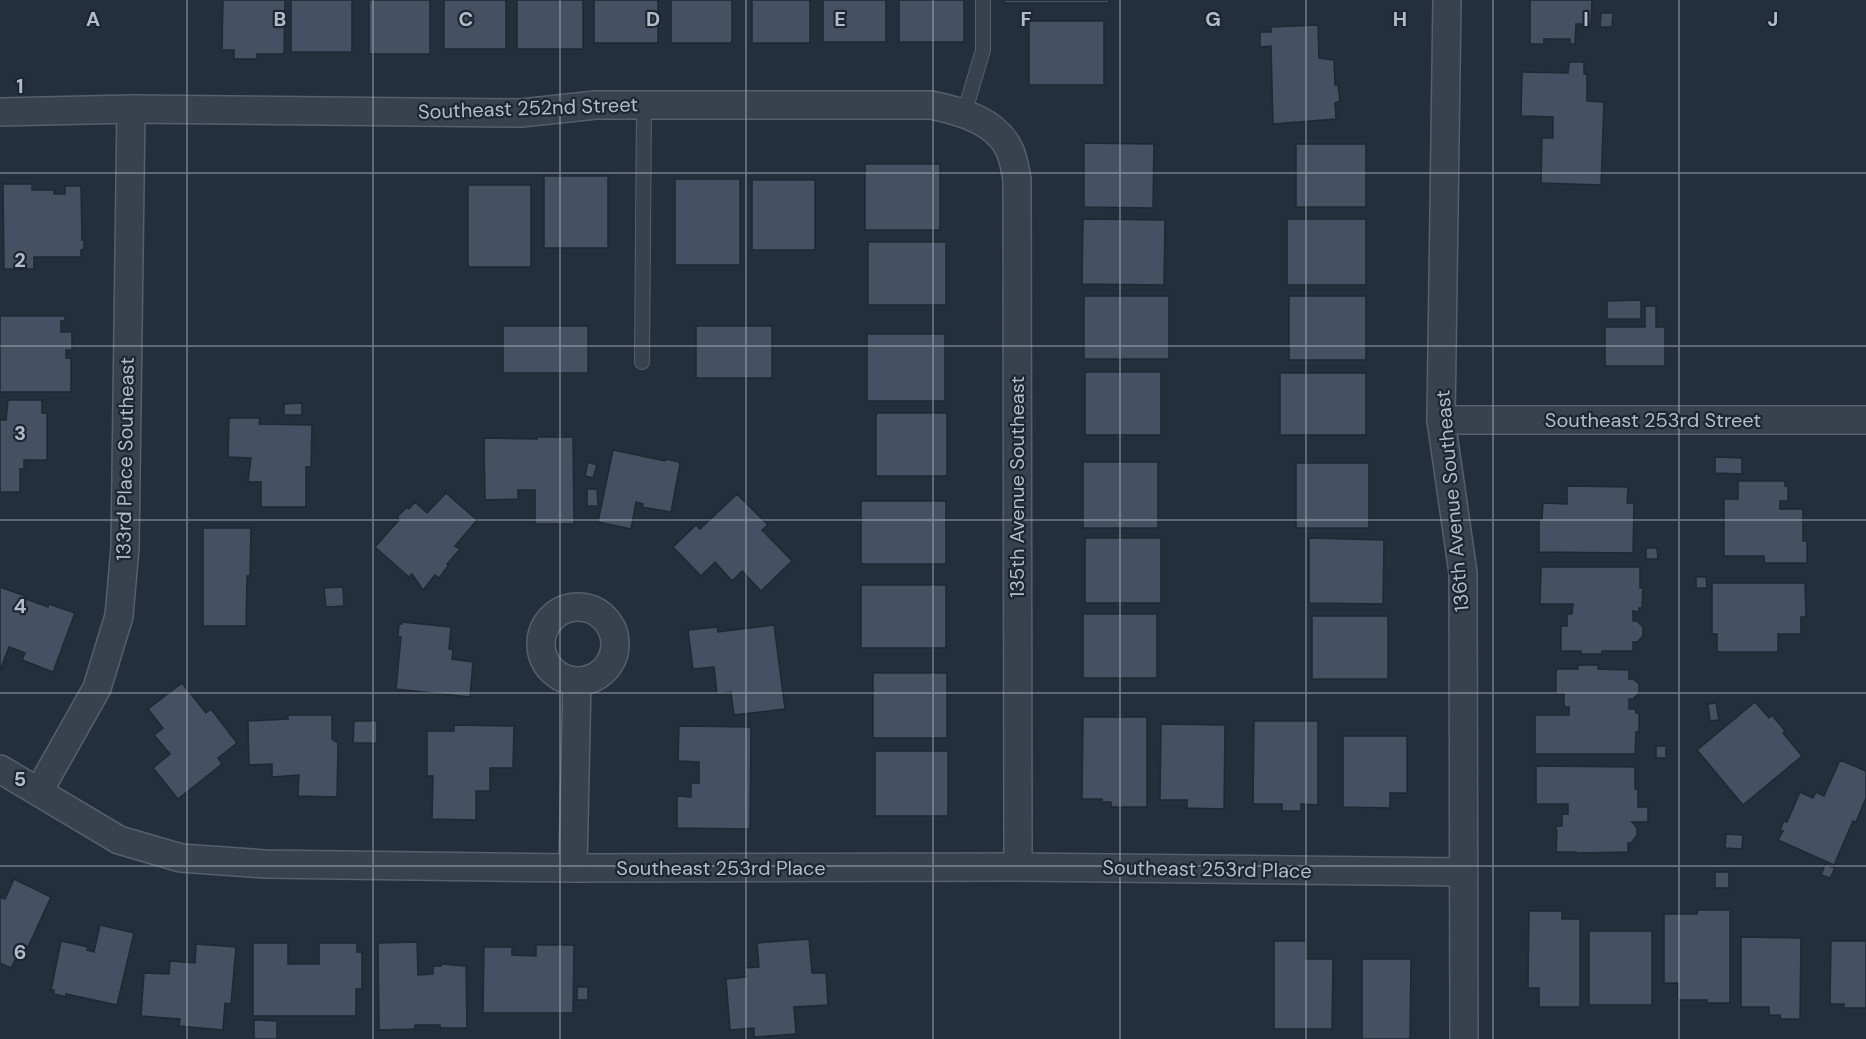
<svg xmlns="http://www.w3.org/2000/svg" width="1866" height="1039" viewBox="0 0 1866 1039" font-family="'DM Sans',sans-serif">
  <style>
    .building { fill: #455162; stroke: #1f2835; stroke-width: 1.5 }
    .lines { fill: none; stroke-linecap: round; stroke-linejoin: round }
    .service-casing { stroke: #565f6c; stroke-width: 16 }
    .minor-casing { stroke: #565f6c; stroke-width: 30 }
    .service { stroke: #38414e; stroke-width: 14 }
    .minor { stroke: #38414e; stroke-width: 27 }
    .grid { fill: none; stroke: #b4bcc9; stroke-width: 1.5; stroke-opacity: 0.55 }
    .labels { text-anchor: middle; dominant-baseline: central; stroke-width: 4.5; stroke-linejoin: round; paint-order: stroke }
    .street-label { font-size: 20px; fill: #b4bcc9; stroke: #1d2633 }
    .grid-label { font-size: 20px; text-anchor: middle; font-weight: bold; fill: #b4bcc9; stroke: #1d2633; stroke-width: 4.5; stroke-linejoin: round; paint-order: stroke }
  </style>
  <rect width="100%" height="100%" fill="#242f3e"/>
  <g class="building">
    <polygon points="223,0 285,0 284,54 257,54 257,59 234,59 234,50 222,50"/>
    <rect x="291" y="0" width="61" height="52"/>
    <rect x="369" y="0" width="61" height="54"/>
    <rect x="444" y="0" width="62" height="49"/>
    <rect x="517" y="0" width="66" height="49"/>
    <rect x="594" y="0" width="64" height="43"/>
    <rect x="671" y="0" width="61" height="43"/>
    <rect x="752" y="0" width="58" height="43"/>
    <rect x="823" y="0" width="63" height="42"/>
    <rect x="899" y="0" width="65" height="42"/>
    <rect x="1004" y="0" width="105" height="3"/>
    <polygon points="1530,0 1592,0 1591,24 1576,24 1575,44 1570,44 1570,39 1544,39 1544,44 1530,44"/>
    <polygon points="1601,13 1613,13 1612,27 1600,27"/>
    <rect x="1029" y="21" width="75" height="64"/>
    <polygon points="1318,25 1319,58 1334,60 1335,85 1338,85 1340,101 1335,103 1336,119 1273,124 1271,46 1260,47 1260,32 1271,32 1271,27"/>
    <polygon points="1569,62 1584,62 1584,74 1587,74 1587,101 1604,102 1601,185 1541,183 1542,138 1553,138 1553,117 1521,116 1522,72 1568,73"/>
    <polygon points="1084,143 1154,144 1153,208 1084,207"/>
    <rect x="1296" y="144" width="70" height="63"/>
    <rect x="865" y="164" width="75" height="66"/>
    <rect x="544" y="176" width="64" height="72"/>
    <rect x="675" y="179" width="65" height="86"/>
    <rect x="752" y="180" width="63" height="70"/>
    <polygon points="3,184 32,184 32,190 54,190 54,194 65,194 65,186 81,186 82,240 84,240 84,249 81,250 81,257 34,257 34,269 4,269"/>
    <rect x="468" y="185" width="63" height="82"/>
    <polygon points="1083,219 1165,220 1164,285 1082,284"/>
    <rect x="1287" y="219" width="79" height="66"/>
    <rect x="868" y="242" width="78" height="63"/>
    <rect x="1084" y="296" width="85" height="63"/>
    <rect x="1289" y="296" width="77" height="64"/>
    <polygon points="1641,300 1641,319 1607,319 1607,301"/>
    <polygon points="1645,306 1656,306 1656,327 1665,327 1665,366 1605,366 1605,327 1645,327"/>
    <polygon points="0,316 65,316 65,321 61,321 61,332 72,332 72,350 66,350 66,358 71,358 71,392 0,392"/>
    <rect x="503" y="326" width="85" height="47"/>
    <rect x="696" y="326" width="76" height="52"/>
    <rect x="867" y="334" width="78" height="67"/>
    <rect x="1085" y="372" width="76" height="63"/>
    <rect x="1280" y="373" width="86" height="62"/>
    <polygon points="8,400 42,400 42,413 47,413 47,460 24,460 24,469 20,469 20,492 0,492 0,420 6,420"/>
    <polygon points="302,403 302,415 284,415 284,404"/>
    <rect x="876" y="413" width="71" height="63"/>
    <polygon points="229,418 260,418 259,424 312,425 311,467 306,467 306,507 261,507 261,482 248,482 251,458 228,457"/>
    <polygon points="537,437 573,437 574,524 535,524 535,490 518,490 518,499 485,500 484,438 537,439"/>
    <polygon points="613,450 665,461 666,459 679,462 680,464 671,512 642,507 643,504 636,502 631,529 598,522"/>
    <polygon points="1715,457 1742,458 1742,474 1715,473"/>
    <polygon points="588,462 597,465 593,478 585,476"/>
    <rect x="1083" y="462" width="75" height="66"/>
    <rect x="1296" y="463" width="73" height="65"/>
    <polygon points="1738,481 1785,481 1785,486 1788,486 1788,501 1780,501 1780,509 1803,509 1803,541 1807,541 1807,563 1764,563 1764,556 1724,556 1724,499 1738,499"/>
    <polygon points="1567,486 1628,487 1627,503 1634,503 1633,553 1539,552 1539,519 1542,519 1543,503 1567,504"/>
    <polygon points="587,489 597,489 598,506 587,506"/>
    <polygon points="446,493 477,520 455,546 460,549 447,564 448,566 439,578 435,575 423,590 412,574 409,577 375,547 399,520 397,517 407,507 409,509 415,502 427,513"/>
    <polygon points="737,494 768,525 762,530 792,561 761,591 742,571 732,581 715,562 701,576 673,547 696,525 700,529"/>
    <rect x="861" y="501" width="85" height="63"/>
    <polygon points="203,528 251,528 250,576 247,576 246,626 203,626"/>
    <rect x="1085" y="538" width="76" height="65"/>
    <polygon points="1309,538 1384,540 1383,604 1309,603"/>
    <polygon points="1646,548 1657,548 1658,559 1646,559"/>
    <polygon points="1541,567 1640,567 1640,588 1643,588 1642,608 1639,608 1639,612 1633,611 1633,621 1637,621 1643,627 1643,636 1637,642 1633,642 1633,651 1602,651 1602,654 1581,654 1581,651 1561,651 1561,626 1567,626 1567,614 1572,614 1573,604 1540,604"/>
    <polygon points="1696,577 1706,577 1707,588 1696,588"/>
    <polygon points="1712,583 1805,583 1806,617 1801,617 1801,634 1778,634 1778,652 1717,652 1717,634 1712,634"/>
    <rect x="861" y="585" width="85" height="63"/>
    <polygon points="0,587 25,596 24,598 48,607 49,604 75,613 53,672 22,660 25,653 9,647 0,671"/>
    <polygon points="343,587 344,606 326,607 324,588"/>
    <rect x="1083" y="614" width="74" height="64"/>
    <rect x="1312" y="616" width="76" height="63"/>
    <polygon points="402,622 451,627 449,649 453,650 452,659 473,662 470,697 396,689 401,637 398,637 399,624 402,624"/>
    <polygon points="774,625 785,709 734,715 731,692 717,694 714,667 693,669 688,630 717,627 718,632"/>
    <polygon points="1578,665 1598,665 1598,669 1629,670 1629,679 1633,679 1639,684 1639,693 1633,699 1629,699 1629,709 1636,709 1636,713 1639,713 1639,732 1636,732 1635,754 1535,754 1535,715 1569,715 1569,707 1564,707 1564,694 1556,694 1556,669 1578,669"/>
    <rect x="873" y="673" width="74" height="65"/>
    <polygon points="182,683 206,713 211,709 237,743 218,758 222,764 178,799 153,768 170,754 154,735 163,728 148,709"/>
    <polygon points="1755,702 1769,718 1772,715 1785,731 1783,733 1802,756 1743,805 1697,750"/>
    <polygon points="1716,703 1719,720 1710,721 1708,704"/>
    <polygon points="288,715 332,715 332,739 338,743 337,797 298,796 299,775 272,777 272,764 249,765 248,721 288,719"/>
    <polygon points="1083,717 1147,717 1147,807 1111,807 1111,802 1102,802 1102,799 1082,799"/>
    <polygon points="354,721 377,721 377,743 353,743"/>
    <polygon points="1254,721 1318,721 1318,805 1301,804 1301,811 1282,811 1282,804 1253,804"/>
    <polygon points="1161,724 1225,725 1224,809 1187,808 1187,800 1160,800"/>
    <polygon points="454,725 514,726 513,768 490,768 490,791 476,791 476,820 432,819 433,776 427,776 427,731 454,731"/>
    <polygon points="679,726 751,727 750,829 677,828 677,796 691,797 691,783 699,783 699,762 678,761"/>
    <polygon points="1343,736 1407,736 1407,793 1390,793 1390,808 1343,807"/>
    <rect x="1656" y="746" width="10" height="12"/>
    <rect x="875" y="751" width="73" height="65"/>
    <polygon points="1840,760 1866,771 1866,798 1856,822 1853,821 1834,865 1778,840 1783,831 1780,830 1784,821 1787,822 1800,792 1813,798 1816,792 1824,796"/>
    <polygon points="1536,766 1635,767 1635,789 1638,789 1638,807 1648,807 1648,822 1632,822 1637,828 1637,835 1631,843 1628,843 1628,852 1576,853 1576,852 1556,852 1557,831 1556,831 1556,826 1562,826 1562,814 1568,814 1568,804 1536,804"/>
    <polygon points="1726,834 1743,835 1742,849 1725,848"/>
    <polygon points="1825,865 1835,868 1830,878 1821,875"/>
    <rect x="1715" y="872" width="14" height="16"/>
    <polygon points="14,879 51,897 28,947 23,944 11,968 0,963 0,897 5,899"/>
    <polygon points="1698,910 1730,910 1730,1003 1707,1003 1707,1000 1678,1000 1678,983 1664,983 1664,914 1697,914"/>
    <polygon points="1529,911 1562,911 1562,919 1580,919 1580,1007 1539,1007 1539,988 1528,988"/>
    <polygon points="100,925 134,933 117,1005 66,994 66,997 54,994 54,990 51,990 61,941 88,947 87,950 94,952"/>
    <rect x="1589" y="931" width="63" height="74"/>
    <polygon points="1741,937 1801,938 1800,1019 1780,1019 1780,1015 1769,1015 1769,1007 1741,1007"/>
    <polygon points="809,939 812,973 826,973 828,1005 794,1007 796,1034 754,1037 754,1028 730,1030 726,979 746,977 745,968 759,967 757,943"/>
    <polygon points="1274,941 1306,941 1306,959 1333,959 1332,1029 1274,1029"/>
    <polygon points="1831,941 1866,941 1866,1008 1844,1008 1844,1004 1830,1004"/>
    <polygon points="417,942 418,975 433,974 433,966 441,966 441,964 466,966 467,1028 440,1028 440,1025 415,1025 415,1029 379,1030 378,943"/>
    <polygon points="253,943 288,943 288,964 319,964 319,943 357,943 357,952 362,952 362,989 356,989 356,1016 253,1016"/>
    <polygon points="196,944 236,947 231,1004 225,1003 223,1030 179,1026 180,1019 141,1016 144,973 169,974 170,961 195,963"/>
    <polygon points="536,945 574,945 573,1013 483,1013 484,947 512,947 512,955 536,956"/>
    <polygon points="1362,959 1411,959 1410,1039 1362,1039"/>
    <rect x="577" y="987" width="11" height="13"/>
    <polygon points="254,1020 277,1021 277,1039 254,1039"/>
  </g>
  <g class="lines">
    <g class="service-casing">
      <g id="service">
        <polyline points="964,114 983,50 983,0"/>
        <polyline points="642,362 644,105"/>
      </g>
    </g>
    <g class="minor-casing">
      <g id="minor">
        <polyline points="1447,0 1441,420 1463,573 1464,1039"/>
        <path d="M 0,112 L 131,109 L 521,113 L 596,105 L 931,105 C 960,111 997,121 1010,151 C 1014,160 1015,170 1017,179 L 1018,867"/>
        <polyline points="1441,420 1866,420"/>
        <circle cx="578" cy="644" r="37"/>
        <polyline points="0,769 119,840 181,858 265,864 573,868 1018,867 1463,872"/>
        <polyline points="39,791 97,688 119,616 125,548 131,109"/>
        <polyline points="573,868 577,682"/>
      </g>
    </g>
    <use href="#service" class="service"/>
    <use href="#minor" class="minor"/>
  </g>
  <path class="grid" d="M 187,0 L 187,1039M 373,0 L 373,1039M 560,0 L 560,1039M 746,0 L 746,1039M 933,0 L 933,1039M 1120,0 L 1120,1039M 1306,0 L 1306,1039M 1493,0 L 1493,1039M 1679,0 L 1679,1039M 0,173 L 1866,173M 0,346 L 1866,346M 0,520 L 1866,520M 0,693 L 1866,693M 0,866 L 1866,866"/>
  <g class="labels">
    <g class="street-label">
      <text transform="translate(528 108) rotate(-2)">Southeast 252nd Street</text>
      <text x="1653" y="420">Southeast 253rd Street</text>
      <text transform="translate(125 459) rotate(-89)">133rd Place Southeast</text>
      <text transform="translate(1017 487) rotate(-90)">135th Avenue Southeast</text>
      <text transform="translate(1452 501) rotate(-95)">136th Avenue Southeast</text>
      <text x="721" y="868">Southeast 253rd Place</text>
      <text transform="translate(1207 869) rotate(1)">Southeast 253rd Place</text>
    </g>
  </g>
  <g class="grid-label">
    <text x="93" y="26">A</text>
    <text x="280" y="26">B</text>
    <text x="466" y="26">C</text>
    <text x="653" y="26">D</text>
    <text x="840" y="26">E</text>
    <text x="1026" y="26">F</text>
    <text x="1213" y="26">G</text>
    <text x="1400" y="26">H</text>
    <text x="1586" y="26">I</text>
    <text x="1773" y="26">J</text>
    <text x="20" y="93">1</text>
    <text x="20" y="267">2</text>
    <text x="20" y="440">3</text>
    <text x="20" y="613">4</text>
    <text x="20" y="786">5</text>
    <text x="20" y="959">6</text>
  </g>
</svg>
